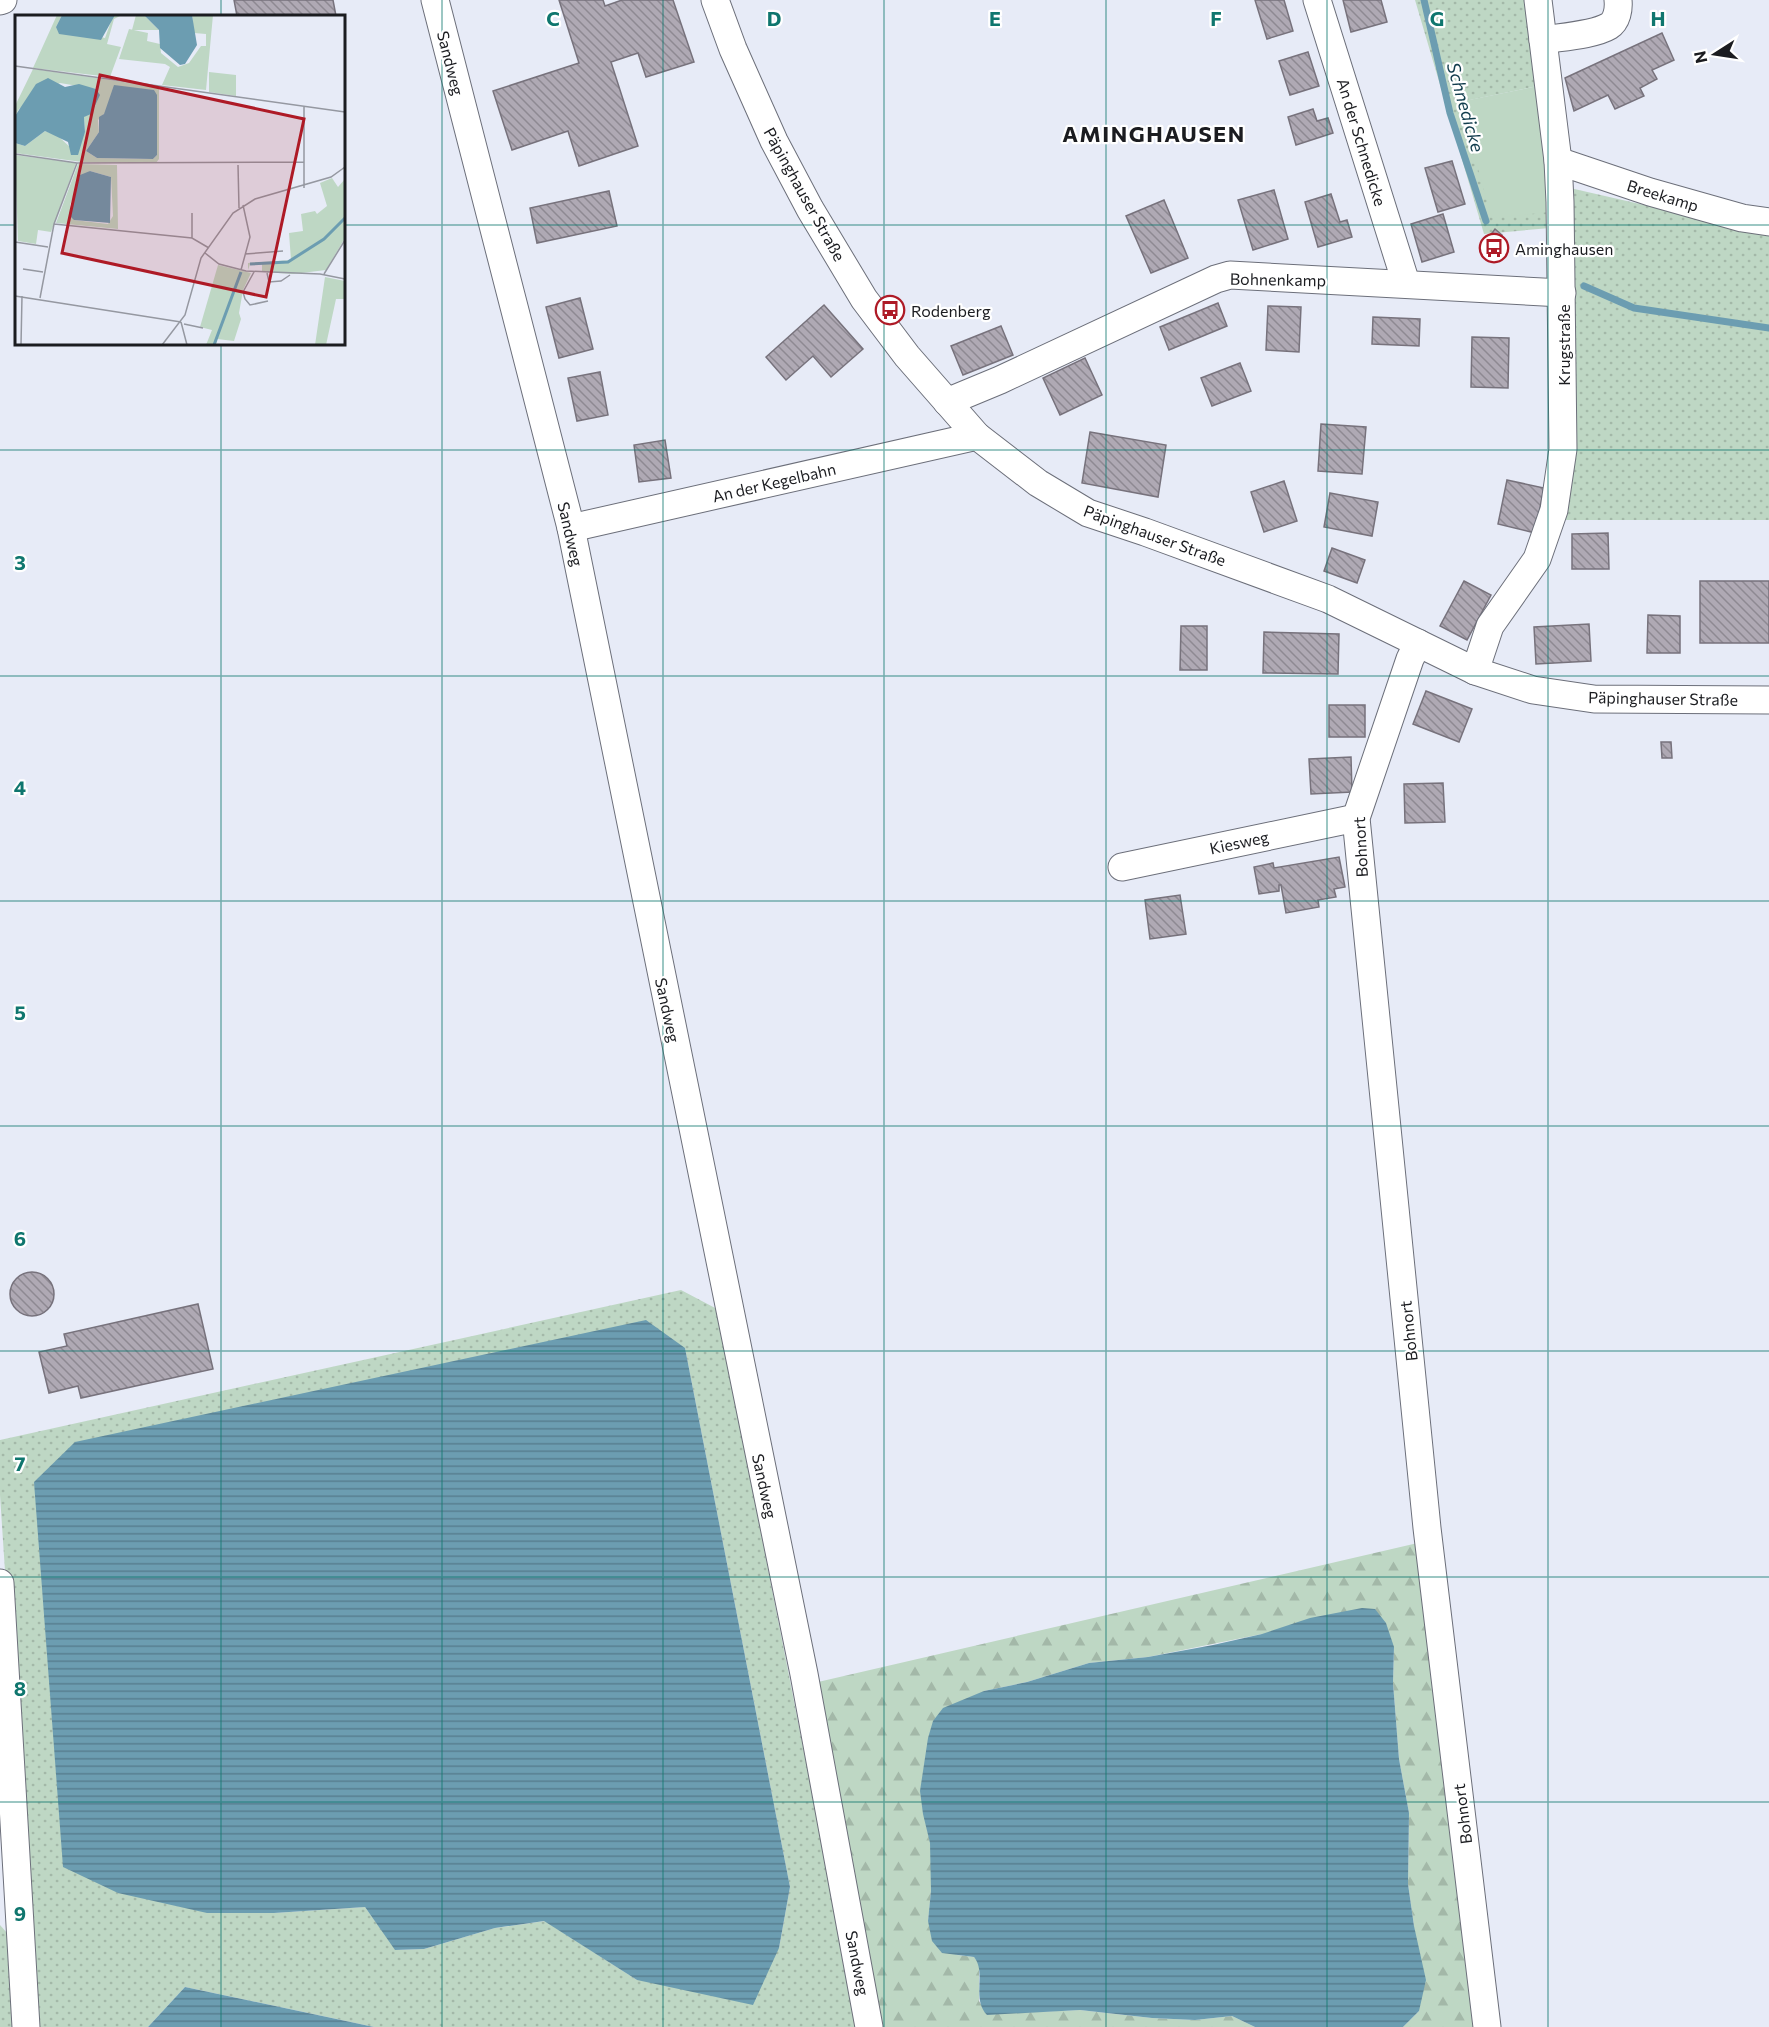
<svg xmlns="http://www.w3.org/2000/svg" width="1769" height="2027" viewBox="0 0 1769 2027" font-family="Commissioner,sans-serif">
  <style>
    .grass { fill: url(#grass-dots); fill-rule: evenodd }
    .forest { fill: url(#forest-firs) }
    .pitch { fill: #bed7c4 }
    .water { fill: url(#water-rules) }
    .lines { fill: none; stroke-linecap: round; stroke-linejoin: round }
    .stream { stroke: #6c9db1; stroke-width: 7 }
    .building { fill: url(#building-back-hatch); stroke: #77727c; stroke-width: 1.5 }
    .minor-casing { stroke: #6c6f7a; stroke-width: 29 }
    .minor { stroke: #fff; stroke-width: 27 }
    .grid { fill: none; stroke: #0f766e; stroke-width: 1.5; stroke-opacity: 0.55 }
    .labels { text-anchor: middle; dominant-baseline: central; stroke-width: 4.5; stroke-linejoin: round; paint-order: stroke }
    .street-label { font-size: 16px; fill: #1b1c20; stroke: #fff }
    .poi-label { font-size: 16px; fill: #1b1c20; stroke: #fff; text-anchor: start }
    .water-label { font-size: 18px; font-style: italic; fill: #123d4d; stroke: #fff }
    .district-label { font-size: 22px; font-weight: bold; letter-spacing: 1.5px; fill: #1b1c20; stroke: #fff }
    .inset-river { fill: none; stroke: #6c9db1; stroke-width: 3 }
    .inset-road { fill: none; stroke: #9598a1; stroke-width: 1.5 }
    .view { fill: #ae1a26; fill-opacity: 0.15; stroke: #ae1a26; stroke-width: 3 }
    .inset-edge { fill: none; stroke: #1b1c20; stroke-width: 3 }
    .grid-label { font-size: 20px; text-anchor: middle; font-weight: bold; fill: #0f766e; stroke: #fff; stroke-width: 4.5; stroke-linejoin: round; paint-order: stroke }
  </style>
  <defs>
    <pattern id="grass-dots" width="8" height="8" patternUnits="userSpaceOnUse" patternTransform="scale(1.5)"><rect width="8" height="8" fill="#bed7c4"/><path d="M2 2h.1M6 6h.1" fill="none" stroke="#a3b8a8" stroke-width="1.8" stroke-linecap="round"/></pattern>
    <pattern id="forest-firs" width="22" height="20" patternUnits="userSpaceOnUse" patternTransform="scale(1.5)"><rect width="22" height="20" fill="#bed7c4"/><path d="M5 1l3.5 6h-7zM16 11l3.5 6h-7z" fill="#a3b8a8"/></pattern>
    <pattern id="water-rules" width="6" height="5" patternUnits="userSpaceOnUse" patternTransform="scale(1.5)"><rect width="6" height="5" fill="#6c9db1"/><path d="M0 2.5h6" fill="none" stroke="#587f90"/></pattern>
    <pattern id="building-back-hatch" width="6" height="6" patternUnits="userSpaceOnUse" patternTransform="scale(1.5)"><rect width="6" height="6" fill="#afa9b4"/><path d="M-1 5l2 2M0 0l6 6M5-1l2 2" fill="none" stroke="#8e8992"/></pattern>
  </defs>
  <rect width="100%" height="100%" fill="#e7ebf7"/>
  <g class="grass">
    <polygon points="1415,0 1527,0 1538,86 1460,102 1549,212 1550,228 1484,234"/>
    <polygon points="1570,188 1749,229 1769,229 1769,520 1565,520"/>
    <path d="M 681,1290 L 717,1309 L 858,2027 L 374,2027 L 185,1987 L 148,2027 L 35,2027 L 0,1495 L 0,1440 ZM 685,1348 L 790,1887 L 779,1948 L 637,1980 L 545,1921 L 495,1928 L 424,1949 L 396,1950 L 365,1907 L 274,1913 L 207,1913 Z"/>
    <polygon points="0,1925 8,1934 15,2027 0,2027"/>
  </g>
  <path class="forest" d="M 1422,1542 L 1480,2027 L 1403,2027 L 1419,2011 L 1414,1926 L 1408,1884 L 1409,1813 L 1399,1759 L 1393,1683 L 1394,1647 L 1262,1634 L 1148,1657 L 1089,1663 L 1027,1682 L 984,1691 L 924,1777 C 918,1802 926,1818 930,1842 C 934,1868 931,1895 928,1921 L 957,1955 L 974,1957 L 979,1963 L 979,2001 L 987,2014 L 1080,2010 L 1152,2018 L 1195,2020 L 1232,2016 L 1255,2027 L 879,2027 L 818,1682 Z"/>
  <polygon class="pitch" points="1538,86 1549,212 1492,218 1459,102"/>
  <g class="water">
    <polygon points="646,1320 685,1348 790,1887 779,1948 753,2005 637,1980 544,1921 495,1928 424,1949 395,1950 365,1907 274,1913 207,1913 118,1893 63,1867 34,1482 75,1442"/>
    <path d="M 1362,1608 L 1375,1609 L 1386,1623 L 1394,1647 L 1393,1683 L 1399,1759 L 1409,1813 L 1408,1884 L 1414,1926 L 1426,1980 L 1419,2011 L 1403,2027 L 1255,2027 L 1232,2016 L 1195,2020 L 1152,2018 L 1080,2010 L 987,2015 C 971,1998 987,1973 974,1957 L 942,1953 L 932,1941 L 928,1921 L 931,1891 L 930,1843 L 923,1814 L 920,1791 L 928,1738 L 933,1721 L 943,1708 L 984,1691 L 1027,1682 L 1089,1663 L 1148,1657 L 1213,1645 L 1262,1634 L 1310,1618 Z"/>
    <polygon points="185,1987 374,2027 148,2027"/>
  </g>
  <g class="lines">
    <g class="stream">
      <polyline points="1424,0 1450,113 1486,221"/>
      <polyline points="1584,286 1634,308 1769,328"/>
    </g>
  </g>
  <g class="building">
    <polygon points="234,0 333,0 336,16 237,16"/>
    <polygon points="559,0 603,0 605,6 622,0 673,0 694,62 646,77 638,53 611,62 638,146 579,166 568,131 512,150 493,91 579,63"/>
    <polygon points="1255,0 1284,0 1293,31 1267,39"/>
    <polygon points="1343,0 1381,0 1387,22 1351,32"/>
    <polygon points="1662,33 1674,60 1652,70 1657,79 1640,88 1644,96 1615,109 1608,95 1574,111 1565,78"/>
    <polygon points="1308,52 1319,86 1290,95 1279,61"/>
    <polygon points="1313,109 1317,121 1328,118 1333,133 1296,145 1288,117"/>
    <polygon points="1452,161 1465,204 1438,212 1425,168"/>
    <polygon points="1274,190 1288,239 1253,250 1238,200"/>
    <polygon points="609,191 617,226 537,243 530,208"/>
    <polygon points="1331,194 1340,222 1347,220 1352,237 1318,247 1305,202"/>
    <polygon points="1164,200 1188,258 1151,273 1126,216"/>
    <polygon points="1443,214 1454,252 1422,262 1411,224"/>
    <polygon points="1495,229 1502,235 1493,246 1486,241"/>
    <polygon points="580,298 593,349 559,358 546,307"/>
    <polygon points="1218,303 1227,326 1169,350 1160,327"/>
    <polygon points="824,305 863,349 831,377 813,356 786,380 766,357"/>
    <polygon points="1268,306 1301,307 1299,352 1266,350"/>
    <polygon points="1373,317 1420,319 1419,346 1372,344"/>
    <polygon points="1001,326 1013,355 963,375 951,346"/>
    <polygon points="1472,337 1509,338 1508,388 1471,387"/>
    <polygon points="1085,358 1102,395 1060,415 1043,378"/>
    <polygon points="1240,363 1251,391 1212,406 1201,378"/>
    <polygon points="600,372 608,415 577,421 568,378"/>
    <polygon points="1321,424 1366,427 1362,474 1318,471"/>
    <polygon points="1090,432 1166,445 1158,497 1082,483"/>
    <polygon points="665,440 671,478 639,482 634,445"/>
    <polygon points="1507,480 1544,488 1535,533 1498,524"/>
    <polygon points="1284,481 1297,521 1264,532 1251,492"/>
    <polygon points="1330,493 1378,502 1372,536 1324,527"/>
    <polygon points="1608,533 1609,569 1572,569 1572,534"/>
    <polygon points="1332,548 1365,560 1357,583 1324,571"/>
    <polygon points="1464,581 1491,595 1467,640 1440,626"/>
    <rect x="1700" y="581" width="69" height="62"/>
    <polygon points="1648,615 1680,616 1680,653 1647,653"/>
    <polygon points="1589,624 1591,661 1536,664 1534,627"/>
    <polygon points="1181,626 1207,626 1207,670 1180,670"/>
    <polygon points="1264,632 1339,634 1338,674 1263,673"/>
    <polygon points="1426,691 1472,709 1459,742 1413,724"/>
    <rect x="1329" y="705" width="36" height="32"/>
    <polygon points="1661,742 1671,742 1672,758 1662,758"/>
    <polygon points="1351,757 1352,792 1311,794 1309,759"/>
    <polygon points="1443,783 1445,822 1405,823 1404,784"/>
    <polygon points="1339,857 1345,887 1334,889 1336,897 1318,900 1319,907 1286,913 1281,885 1279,885 1279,891 1259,894 1254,867 1273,863 1274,868"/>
    <polygon points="1180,895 1186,934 1150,939 1145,900"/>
    <circle cx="32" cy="1294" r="22"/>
    <polygon points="198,1304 213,1369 81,1398 78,1386 49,1393 39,1352 67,1346 64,1334"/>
  </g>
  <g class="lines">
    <g class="minor-casing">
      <g id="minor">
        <polyline points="435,0 571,528 804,1674 869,2027"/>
        <polyline points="715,0 733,49 774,141 810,209 864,299 907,356 977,436 1038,483 1088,513 1145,532 1328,599 1475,671 1533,690 1594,699 1769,700"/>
        <polyline points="1317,0 1406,283"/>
        <polyline points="0,1 3,0"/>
        <path d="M 1543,40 C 1561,37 1594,35 1609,26 C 1617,21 1619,9 1618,0"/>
        <polyline points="1558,161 1650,192 1742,218 1769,222"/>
        <polyline points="947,402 1000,380 1216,279 1230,275 1562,293"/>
        <polyline points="571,528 977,436"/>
        <polyline points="1418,643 1410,659 1356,818 1427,1528 1487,2027"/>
        <polyline points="1475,671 1490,626 1537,559 1554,510 1563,449 1560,202 1558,161 1538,0"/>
        <polyline points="1122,867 1356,818"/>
        <polyline points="0,1583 26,2027"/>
      </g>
    </g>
    <use href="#minor" class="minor"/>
  </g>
  <path class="grid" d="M 221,0 L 221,16M 442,0 L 442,2027M 663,0 L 663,2027M 884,0 L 884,2027M 1106,0 L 1106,2027M 1327,0 L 1327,2027M 1548,0 L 1548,2027M 0,225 L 16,225M 344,225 L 1769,225M 221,344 L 221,2027M 0,450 L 1769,450M 0,676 L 1769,676M 0,901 L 1769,901M 0,1126 L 1769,1126M 0,1351 L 1769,1351M 0,1577 L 1769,1577M 0,1802 L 1769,1802"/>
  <defs>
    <g id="bus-ring" transform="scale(1.5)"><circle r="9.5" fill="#fff" stroke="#ae1a26" stroke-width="1.5"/><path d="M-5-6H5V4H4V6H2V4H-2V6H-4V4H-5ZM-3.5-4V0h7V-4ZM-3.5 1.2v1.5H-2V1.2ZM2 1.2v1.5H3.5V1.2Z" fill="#ae1a26"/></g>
  </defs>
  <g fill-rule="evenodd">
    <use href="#bus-ring" x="1494" y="248"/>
    <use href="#bus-ring" x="890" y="310"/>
  </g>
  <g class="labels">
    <g class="street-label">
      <text transform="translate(451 63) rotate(76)">Sandweg</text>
      <text transform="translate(1362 142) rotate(73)">An der Schnedicke</text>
      <text transform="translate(805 194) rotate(61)">Päpinghauser Straße</text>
      <text transform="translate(1663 195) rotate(17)">Breekamp</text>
      <text transform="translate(1278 279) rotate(1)">Bohnenkamp</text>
      <text transform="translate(1563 345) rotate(-90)">Krugstraße</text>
      <text transform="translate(774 482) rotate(-13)">An der Kegelbahn</text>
      <text transform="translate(571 534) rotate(77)">Sandweg</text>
      <text transform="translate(1155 535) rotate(20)">Päpinghauser Straße</text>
      <text transform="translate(1663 698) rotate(1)">Päpinghauser Straße</text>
      <text transform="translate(1239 842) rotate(-12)">Kiesweg</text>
      <text transform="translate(1360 847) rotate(-93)">Bohnort</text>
      <text transform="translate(668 1010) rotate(78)">Sandweg</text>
      <text transform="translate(1408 1331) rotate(-96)">Bohnort</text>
      <text transform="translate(765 1486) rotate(78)">Sandweg</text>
      <text transform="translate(1462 1814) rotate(-97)">Bohnort</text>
      <text transform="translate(858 1963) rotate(79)">Sandweg</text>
    </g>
    <g class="poi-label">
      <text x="1515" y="248">Aminghausen</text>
      <text x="911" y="310">Rodenberg</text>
    </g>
    <g class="water-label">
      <text transform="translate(1466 107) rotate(74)">Schnedicke</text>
    </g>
    <g class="district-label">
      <text x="1154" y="133">AMINGHAUSEN</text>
    </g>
  </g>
  <g transform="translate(15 15)">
    <rect width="330" height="330" fill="#e7ebf7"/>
    <path d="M 42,0 L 47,0 L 41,12 L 90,23 L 98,1 L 107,0 L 99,4 L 92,29 L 106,32 L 95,62 L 18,53 ZM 177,0 L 198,0 L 191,75 L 147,70 L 155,52 L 150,49 L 104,44 L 114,14 L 133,18 L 132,26 L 145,29 L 146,38 L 163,52 L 174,48 L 186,31 L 191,31 L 191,19 L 179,18 ZM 18,54 L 144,72 L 144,144 L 141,148 L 67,147 L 0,138 L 0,128 L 10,131 L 30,116 L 43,121 L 56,133 L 70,117 L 69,102 L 81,74 L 45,68 L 4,94 L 0,101 L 0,91 ZM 139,75 L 142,140 L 138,144 L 82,143 L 71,136 L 84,117 L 83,105 L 89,99 ZM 0,140 L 61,148 L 36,217 L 23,215 L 21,229 L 3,226 ZM 317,163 L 323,172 L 330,164 L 330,223 L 311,255 L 278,259 L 247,257 L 247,248 L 235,249 L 233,255 L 233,248 L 276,245 L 274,218 L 288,216 L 286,199 L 300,196 L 302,199 L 312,191 L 305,168 ZM 203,250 L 236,258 L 228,275 L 224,298 L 226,304 L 219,326 L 202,324 L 201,330 L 191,330 L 197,315 L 185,312 ZM 310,262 L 330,266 L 330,284 L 321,284 L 311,330 L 300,330 Z" fill="#bed7c4" fill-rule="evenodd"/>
    <path d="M 121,0 L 129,0 L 144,15 L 117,15 ZM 63,149 L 102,150 L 103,214 L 41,208 ZM 75,156 L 96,162 L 98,201 L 93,209 L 59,205 L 55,190 L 63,169 Z" fill="#bed7c4" fill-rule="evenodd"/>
    <path d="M 194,57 L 221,60 L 221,81 L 194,77 Z" fill="#bed7c4"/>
    <path d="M 47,0 L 100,0 L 86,25 L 44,19 L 41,12 ZM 129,0 L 177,0 L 182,30 L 170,49 L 165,50 L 145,33 L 144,15 ZM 33,63 L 50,72 L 64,69 L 81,74 L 85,80 L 76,99 L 69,102 L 70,117 L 63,140 L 56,140 L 53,127 L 30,116 L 10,131 L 0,128 L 0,101 L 21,69 ZM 99,70 L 139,75 L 142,80 L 142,140 L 138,144 L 82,143 L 71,136 L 84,117 L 84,102 L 89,99 ZM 75,156 L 96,162 L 95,208 L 59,205 L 54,200 L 65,160 Z" fill="#6c9db1"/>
    <path class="inset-river" d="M 235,249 L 273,247 L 309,224 L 330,203M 199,330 L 226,257"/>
    <path class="inset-road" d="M 0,51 L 330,97M 289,91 L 289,173M 0,139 L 62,148 L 289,147M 223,150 L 224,193M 39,209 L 177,223 L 194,233M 177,223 L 177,198M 0,227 L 33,232M 190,238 L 204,249 L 231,256 L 305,259 L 330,264M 230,239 L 268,236M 8,254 L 28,257M 226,255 L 235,222 L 228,190M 239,257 L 228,277 L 230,284 L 235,290 L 253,286M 252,258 L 254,267 L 266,266 L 275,260M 309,259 L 330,225M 0,281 L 166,307M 25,283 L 39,209 L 62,148M 166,307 L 172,330M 169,309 L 188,313M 6,330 L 7,281M 147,330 L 170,300 L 186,243 L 218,198 L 240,184 L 316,162 L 330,152"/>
    <path class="view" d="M 85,60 L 289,104 L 251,282 L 47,238 Z"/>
    <rect width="330" height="330" class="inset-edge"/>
  </g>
  <g class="grid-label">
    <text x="553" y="26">C</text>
    <text x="774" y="26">D</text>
    <text x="995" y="26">E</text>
    <text x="1216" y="26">F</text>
    <text x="1437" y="26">G</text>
    <text x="1658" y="26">H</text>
    <text x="20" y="570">3</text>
    <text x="20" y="795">4</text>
    <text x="20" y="1020">5</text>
    <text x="20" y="1246">6</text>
    <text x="20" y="1471">7</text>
    <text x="20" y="1696">8</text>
    <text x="20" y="1921">9</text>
  </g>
  <g transform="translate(1715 54) rotate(258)" stroke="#ffffff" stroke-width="4.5" paint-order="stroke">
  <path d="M0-4.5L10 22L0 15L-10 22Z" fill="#1b1c20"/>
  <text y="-9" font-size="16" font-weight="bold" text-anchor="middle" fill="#1b1c20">N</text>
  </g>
</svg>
